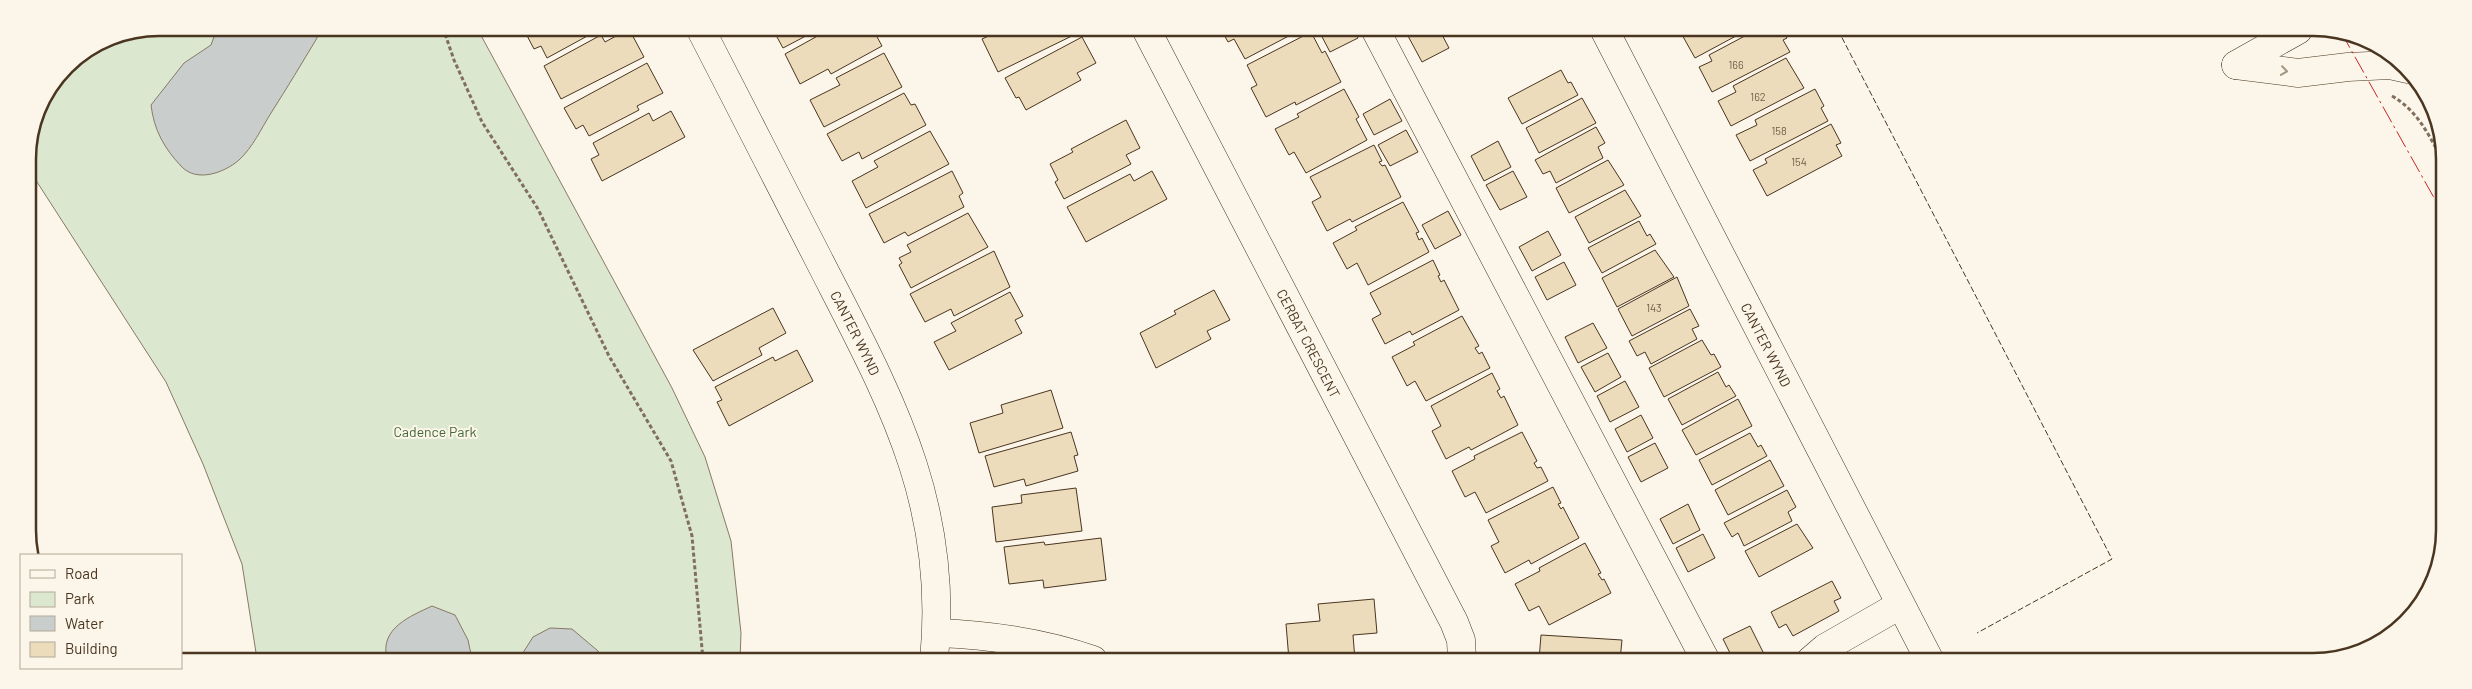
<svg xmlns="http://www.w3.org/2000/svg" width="2472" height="689" viewBox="0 0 2472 689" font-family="Barlow,sans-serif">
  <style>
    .green { fill: #dce7d0; stroke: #887966 }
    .water { fill: #c9cecd; stroke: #887966 }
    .building { fill: #ecdcbc; stroke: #4a3520 }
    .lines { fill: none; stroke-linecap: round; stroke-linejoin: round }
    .minor-casing { stroke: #4a3520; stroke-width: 29 }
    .path { stroke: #7f6f5c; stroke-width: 3; stroke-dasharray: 4 2.5; stroke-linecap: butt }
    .minor { stroke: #fbf6e9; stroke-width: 28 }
    .fence { stroke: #4a3520; stroke-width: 1; stroke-dasharray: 6 2.5; stroke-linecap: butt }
    .power { stroke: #c62828; stroke-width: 1; stroke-dasharray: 18 4 2.5 4; stroke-linecap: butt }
    .oneway { stroke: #a29684 }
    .labels { text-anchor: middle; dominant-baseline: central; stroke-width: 4; stroke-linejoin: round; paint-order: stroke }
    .number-label { font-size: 11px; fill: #725f47 }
    .street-label { font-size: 14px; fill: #4a3520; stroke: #fbf6e9 }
    .park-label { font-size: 14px; fill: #436837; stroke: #fbf6e9 }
    .rim { fill: none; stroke: #4a3520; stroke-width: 2.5 }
  </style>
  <rect width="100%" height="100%" fill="#fbf6e9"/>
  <polygon class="green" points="160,28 477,28 672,388 705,457 731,541 741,633 740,660 257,659 242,564 203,464 166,382 28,168 28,151 38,109 66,66 109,37"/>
  <g class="water">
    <path d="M 215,28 L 319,28 L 317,38 C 302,63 287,88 271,113 C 261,129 253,147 239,160 C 224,173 196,183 181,166 C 164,148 154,130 151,105 L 184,63 L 211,45 L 215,34 Z"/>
    <path d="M 432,606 L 455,615 L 468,640 L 472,659 L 387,659 C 379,628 411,616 432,606 Z"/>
    <polygon points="550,628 572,629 598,651 602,659 519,659 533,637"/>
  </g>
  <g class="building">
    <polygon points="523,28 602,28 547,58 541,46 534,49"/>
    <polygon points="772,28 821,28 783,48"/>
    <polygon points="832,28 878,28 881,32 876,35 882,46 831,74 828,69 800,84 785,54"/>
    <polygon points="629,29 644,57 561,99 544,66 601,35 605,42"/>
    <polygon points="1004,29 1079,29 1080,32 998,72 982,39"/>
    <polygon points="1221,29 1302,29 1245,59 1234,39 1228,42"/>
    <polygon points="1323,29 1353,29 1358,38 1330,52 1319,31"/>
    <polygon points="1421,29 1439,29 1449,48 1422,62 1408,36"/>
    <polygon points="1469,29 1485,29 1473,36"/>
    <polygon points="1687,29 1749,29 1695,58 1681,33"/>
    <polygon points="1758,29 1782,29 1787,38 1783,40 1790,52 1712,92 1699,67 1712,61 1709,55"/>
    <polygon points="1311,32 1322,53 1325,51 1341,82 1296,105 1295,102 1266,117 1251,88 1257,85 1247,65"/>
    <polygon points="1082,37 1096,63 1077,73 1081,80 1026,110 1019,97 1016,98 1005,78"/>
    <polygon points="884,53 902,87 824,127 810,100 840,85 836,78"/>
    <polygon points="1786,58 1804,88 1731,126 1718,101 1736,92 1733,86"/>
    <polygon points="647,63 663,93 637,106 639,110 589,136 583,125 576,129 564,108"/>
    <polygon points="1561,70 1568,83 1571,82 1578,95 1522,124 1508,98"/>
    <polygon points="1344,89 1359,117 1356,119 1367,140 1306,173 1294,152 1289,155 1275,129 1299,117 1297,114"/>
    <polygon points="1815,89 1824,106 1821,108 1828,121 1750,161 1736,135 1757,125 1755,120"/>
    <polygon points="904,93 911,105 915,104 926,125 862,159 859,152 842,161 827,134"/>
    <polygon points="1582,98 1596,123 1539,153 1526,128"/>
    <polygon points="1390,99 1402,121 1374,135 1363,114"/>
    <polygon points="671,111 685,137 602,181 591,159 599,155 593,143 649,113 653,121"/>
    <polygon points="1126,120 1140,148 1126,155 1131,164 1064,199 1055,182 1058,180 1050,164 1073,152 1071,149"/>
    <polygon points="1831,124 1841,143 1836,145 1842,156 1767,196 1753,170 1767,163 1765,159"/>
    <polygon points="1596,127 1605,143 1598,147 1603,158 1556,183 1550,171 1543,174 1535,160"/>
    <polygon points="1406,130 1418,152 1390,166 1378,145"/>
    <polygon points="930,131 949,164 866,208 852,181 878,167 874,161"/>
    <polygon points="1498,141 1511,167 1484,181 1471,156"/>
    <polygon points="1374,145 1382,161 1379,162 1382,166 1385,165 1401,197 1352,222 1350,219 1327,231 1312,202 1321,197 1310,177"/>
    <polygon points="1608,160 1624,185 1569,213 1556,188"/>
    <polygon points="952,171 963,193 959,196 964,207 908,236 905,232 884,243 869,214"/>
    <polygon points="1152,171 1167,199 1086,242 1067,207 1130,174 1134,181"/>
    <polygon points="1513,171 1527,197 1500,210 1486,185"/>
    <polygon points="1625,190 1641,216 1589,243 1575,217"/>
    <polygon points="1403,202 1419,232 1416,233 1419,240 1422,238 1429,252 1368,285 1357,263 1347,269 1333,243 1357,230 1355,227"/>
    <polygon points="1448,211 1461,235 1435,249 1422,225"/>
    <polygon points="968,213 988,247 911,288 899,265 902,263 899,258 911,252 907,245"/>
    <polygon points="1639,221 1647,236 1650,234 1656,244 1602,273 1588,248"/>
    <polygon points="1548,231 1561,255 1532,271 1519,247"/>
    <polygon points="1655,250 1674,277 1617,307 1602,278"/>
    <polygon points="994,251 1010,287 954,316 951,309 925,322 910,294"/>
    <polygon points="1433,260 1440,275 1438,276 1441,282 1444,280 1459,310 1412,335 1410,331 1385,344 1372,319 1381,314 1370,293"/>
    <polygon points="1564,262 1576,285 1547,300 1535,277"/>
    <polygon points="1677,277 1689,306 1632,336 1618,309"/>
    <polygon points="1214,290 1230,320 1207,331 1211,339 1156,368 1140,333 1176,314 1174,311"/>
    <polygon points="1010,292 1023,316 1015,320 1022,333 949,370 934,342 956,331 951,323"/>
    <polygon points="773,308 786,333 759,348 762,355 713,381 693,350"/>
    <polygon points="1690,309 1699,326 1692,329 1697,339 1651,364 1645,352 1637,356 1629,341"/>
    <polygon points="1462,316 1479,346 1475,348 1479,354 1482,352 1490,368 1426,401 1415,381 1407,386 1392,357 1415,345 1413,342"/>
    <polygon points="1593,323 1607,348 1578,363 1565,337"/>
    <polygon points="1702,340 1711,355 1714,354 1721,367 1664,397 1649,368"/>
    <polygon points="797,350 813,381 729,426 717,402 722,400 715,387 773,357 775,361"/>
    <polygon points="1608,353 1621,377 1595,392 1581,367"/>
    <polygon points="1718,372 1726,387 1729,385 1736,396 1682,425 1668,399"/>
    <polygon points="1492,373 1500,389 1497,391 1501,398 1504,396 1518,425 1471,450 1469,447 1446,459 1432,431 1441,426 1431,406"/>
    <polygon points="1625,381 1639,407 1610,422 1597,396"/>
    <polygon points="1051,390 1063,428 979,453 970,423 1003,413 1001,405"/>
    <polygon points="1738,399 1752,426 1696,455 1682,430"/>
    <polygon points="1641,415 1653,438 1627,452 1615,429"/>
    <polygon points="1071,432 1078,455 1074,456 1078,471 1026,486 1024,479 994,487 985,456"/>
    <polygon points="1522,432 1537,461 1534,463 1537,468 1541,467 1548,481 1486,513 1475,492 1465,497 1452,471 1475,459 1474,456"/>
    <polygon points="1750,433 1758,447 1761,445 1767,456 1712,485 1699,460"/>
    <polygon points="1655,443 1668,468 1641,482 1628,457"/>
    <polygon points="1770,460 1784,486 1728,515 1715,490"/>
    <polygon points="1553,487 1561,503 1558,504 1561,509 1563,507 1579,538 1531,564 1529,560 1505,573 1491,546 1499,542 1488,520"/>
    <polygon points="1076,488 1082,531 996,542 992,507 1022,503 1021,495"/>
    <polygon points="1787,490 1796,507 1788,512 1792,521 1744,546 1738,533 1732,537 1724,523"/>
    <polygon points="1688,504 1700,530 1673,544 1660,519"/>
    <polygon points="1797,524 1813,548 1759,577 1745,551"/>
    <polygon points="1703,534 1715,558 1688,572 1676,548"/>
    <polygon points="1101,538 1106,580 1044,588 1043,580 1009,584 1004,547 1044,542 1045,545"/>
    <polygon points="1585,543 1601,573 1598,574 1602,580 1604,579 1611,593 1549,625 1539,606 1529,611 1515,584 1540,571 1539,568"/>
    <polygon points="1832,581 1841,598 1834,601 1839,611 1793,636 1786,624 1779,628 1771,612"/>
    <polygon points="1374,599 1377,633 1353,635 1355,660 1289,660 1286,624 1320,621 1318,604"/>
    <polygon points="1750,626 1763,652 1746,661 1734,661 1723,639"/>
    <polygon points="1541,635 1622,640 1620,660 1539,660"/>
  </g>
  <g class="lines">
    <g class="minor-casing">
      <g id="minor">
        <path id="s1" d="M 700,28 C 740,105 779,183 819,260 C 888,395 950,501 934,660"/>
        <path id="s2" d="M 1146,29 L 1454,622 L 1461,640 L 1462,660"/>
        <polyline points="1375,29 1706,661"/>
        <path id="s3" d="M 1604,29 L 1930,661"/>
        <polyline points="2236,65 2298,73 2348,67 2390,65 2408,69"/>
        <polyline points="2236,65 2298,30"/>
        <path d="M 937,633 C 991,635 1042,642 1093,660"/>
        <polyline points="1810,661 1825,648 1900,605"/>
      </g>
    </g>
    <g class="path">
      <polyline points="443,28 454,60 482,122 538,209 609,356 671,461 692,536 703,660"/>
      <path d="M 2392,96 C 2418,111 2428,134 2442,159"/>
    </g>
    <use href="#minor" class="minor"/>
    <polyline class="fence" points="1838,30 2112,559 1977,633"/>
    <polyline class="power" points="2341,32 2442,212"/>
  </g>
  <defs><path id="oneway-chevron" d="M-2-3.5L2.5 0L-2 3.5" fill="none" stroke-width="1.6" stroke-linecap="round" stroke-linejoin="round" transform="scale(1.25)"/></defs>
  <use class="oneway" href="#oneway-chevron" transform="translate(2284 71) rotate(8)"/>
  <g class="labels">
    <g class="number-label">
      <text x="1736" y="64">166</text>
      <text x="1758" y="96">162</text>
      <text x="1779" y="130">158</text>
      <text x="1799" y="161">154</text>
      <text x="1654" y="307">143</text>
    </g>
    <g class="street-label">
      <text stroke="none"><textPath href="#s1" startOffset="342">CANTER WYND</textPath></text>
      <text stroke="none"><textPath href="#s2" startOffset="354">CERBAT CRESCENT</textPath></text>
      <text stroke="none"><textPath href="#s3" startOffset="355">CANTER WYND</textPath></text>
    </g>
    <g class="park-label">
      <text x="435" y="431">Cadence Park</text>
    </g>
  </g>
  <path d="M0 0H2472V689H0ZM159 36H2313A123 123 0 0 1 2436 159V530A123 123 0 0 1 2313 653H159A123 123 0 0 1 36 530V159A123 123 0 0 1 159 36Z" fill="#fbf6e9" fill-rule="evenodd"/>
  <path class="rim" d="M159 36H2313A123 123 0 0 1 2436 159V530A123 123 0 0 1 2313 653H159A123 123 0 0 1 36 530V159A123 123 0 0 1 159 36Z"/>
  <rect x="20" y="554" width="162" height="115" fill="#fbf6e9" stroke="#b4a999"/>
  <rect x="30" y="570" width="25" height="8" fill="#fbf6e9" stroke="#b4a999"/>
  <text x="65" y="579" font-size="15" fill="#4a3520">Road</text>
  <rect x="30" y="592" width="25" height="15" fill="#dce7d0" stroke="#b4a999"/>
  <text x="65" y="604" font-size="15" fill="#4a3520">Park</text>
  <rect x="30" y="616" width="25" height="15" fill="#c9cecd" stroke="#b4a999"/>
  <text x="65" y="629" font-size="15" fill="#4a3520">Water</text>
  <rect x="30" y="642" width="25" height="15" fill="#ecdcbc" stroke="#b4a999"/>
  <text x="65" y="654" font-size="15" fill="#4a3520">Building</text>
</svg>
